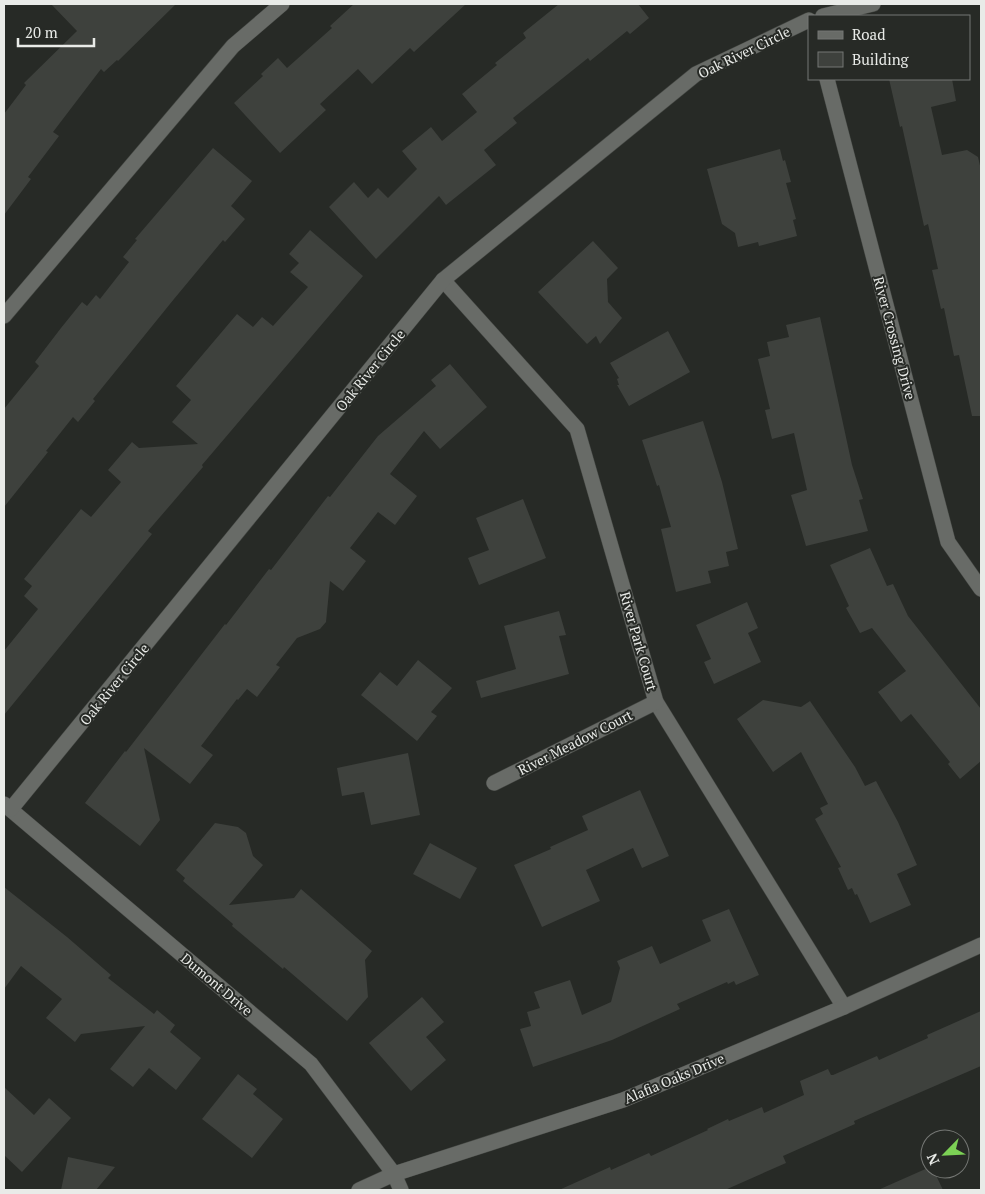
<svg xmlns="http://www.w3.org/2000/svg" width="985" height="1194" viewBox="0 0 985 1194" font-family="'PT Serif',serif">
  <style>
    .building { fill: #3e413d }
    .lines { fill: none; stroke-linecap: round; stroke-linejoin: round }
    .minor-casing { stroke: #444743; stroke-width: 16 }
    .minor { stroke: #686b67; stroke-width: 15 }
    .labels { text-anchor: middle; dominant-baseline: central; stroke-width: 4; stroke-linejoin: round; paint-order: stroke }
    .street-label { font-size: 14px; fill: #e9ebe8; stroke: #272a26 }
  </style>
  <rect width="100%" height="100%" fill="#272a26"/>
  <g class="building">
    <polygon points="51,4 176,4 118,61 117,60 104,72 101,69 53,132 59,136 28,177 31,179 4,215 4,114 26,85 24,83 77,31"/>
    <polygon points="354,4 466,4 414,52 410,48 372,84 358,69 320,104 326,110 280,153 234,103 263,76 261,74 278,58 287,68 332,28 330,26"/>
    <polygon points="559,4 638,4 649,18 630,34 627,31 590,61 588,58 513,118 517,123 484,150 496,165 446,205 439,196 376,259 329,207 354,182 368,198 378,188 388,198 417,169 402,151 431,127 442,141 477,112 462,94 497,65 495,63 526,38 523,33"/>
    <polygon points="889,79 952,79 956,101 931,107 942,155 967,150 978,157 981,170 981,416 972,416 959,355 954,356 944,308 941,309 932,270 938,269 928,224 924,226 902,126 900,127"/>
    <polygon points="213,148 252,181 231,206 245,219 225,242 223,240 174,299 93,399 95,401 78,422 73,417 46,451 48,452 4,507 4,409 39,366 35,362 61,328 82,302 87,306 96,295 100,299 129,262 123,257 137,240 135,239"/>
    <polygon points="780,149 783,161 785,160 791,182 786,183 796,219 793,220 797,236 759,246 758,242 738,247 735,233 722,224 707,169"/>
    <polygon points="310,230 363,276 202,465 203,467 148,531 152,534 4,715 4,651 38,609 24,596 32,586 24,579 81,509 91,517 121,482 108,470 132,442 139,448 198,444 172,422 191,400 176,386 237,314 253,327 262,317 273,326 308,287 290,272 299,263 289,254"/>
    <polygon points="593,241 618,268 607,279 608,302 622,318 600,344 596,336 587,344 538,292"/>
    <polygon points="820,317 852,465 863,499 859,500 868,531 806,546 791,495 807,490 794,433 772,439 765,410 770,409 758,359 770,356 767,342 789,337 786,325"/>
    <polygon points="668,331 690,372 629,406 617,385 619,385 617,379 619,378 610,363"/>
    <polygon points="450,364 487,407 440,449 424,431 390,474 417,496 395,525 378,512 350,548 366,561 343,591 330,581 326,622 320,629 297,638 276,665 280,667 257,697 247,689 238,700 237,699 201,746 213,755 190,784 144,748 160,820 140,846 85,803 125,751 126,752 225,624 226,625 269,569 271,570 328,496 330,497 378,436 436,386 431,380"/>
    <polygon points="703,421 722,482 738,549 726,552 729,566 708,571 711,583 676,592 661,529 671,527 659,485 657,486 642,440"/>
    <polygon points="523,499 546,558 479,585 468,558 489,550 476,518"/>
    <polygon points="870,548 887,586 893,584 908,616 981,709 981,761 960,779 948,764 950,762 911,714 901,722 878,692 906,671 872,628 860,633 846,608 849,606 830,565"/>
    <polygon points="747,602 758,628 748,633 761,662 714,684 704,662 711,659 696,625"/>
    <polygon points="559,611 566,635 559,636 569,674 481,698 476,681 516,669 504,626"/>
    <polygon points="418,660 452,688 431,712 437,716 417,741 361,695 380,672 397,686"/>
    <polygon points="763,700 801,707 810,701 855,767 865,786 876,781 898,822 917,865 897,874 911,905 870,923 857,894 855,895 852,888 848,890 838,868 841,867 815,819 823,814 820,808 828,804 801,752 773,772 737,719"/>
    <polygon points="408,753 420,815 371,825 364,792 342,796 337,768"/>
    <polygon points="640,790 669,856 642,868 633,848 586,870 600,901 542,927 514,865 551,849 550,847 588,830 582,816"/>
    <polygon points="215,823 238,827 246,833 253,856 263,865 229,905 294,898 301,889 372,951 365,960 368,997 347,1021 284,967 283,969 232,926 233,924 183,881 185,878 176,870"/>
    <polygon points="430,843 477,868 460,899 413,874"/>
    <polygon points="4,887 67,937 111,975 108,978 154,1014 157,1010 175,1025 170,1032 201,1058 176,1090 149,1068 133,1087 110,1069 145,1026 81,1034 75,1042 46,1018 62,999 21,966 4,989"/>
    <polygon points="729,909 759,975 736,985 734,981 728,984 727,982 677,1004 680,1009 612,1040 533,1067 520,1029 531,1026 527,1012 540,1008 534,992 570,980 582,1015 611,1002 620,968 617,961 652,946 660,964 711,941 702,920"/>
    <polygon points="422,997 444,1022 426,1037 446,1060 411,1091 369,1043"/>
    <polygon points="981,1011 981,1066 854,1121 855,1124 783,1156 786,1163 725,1190 559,1190 610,1167 611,1170 649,1153 651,1156 708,1130 707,1129 728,1119 729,1121 762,1107 764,1113 804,1095 800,1081 828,1069 831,1075 833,1075 877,1056 879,1060 928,1038 927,1035"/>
    <polygon points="238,1074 257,1089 253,1094 283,1119 252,1158 202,1119"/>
    <polygon points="4,1087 34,1115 49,1098 71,1118 22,1172 4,1155"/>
    <polygon points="68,1157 115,1167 96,1190 61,1190"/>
    <polygon points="930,1167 930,1169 933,1169 943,1190 878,1190"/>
  </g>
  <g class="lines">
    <g class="minor-casing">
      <g id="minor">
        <polyline points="823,16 873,4"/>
        <polyline points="827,79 948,542 981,589"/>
        <polyline points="443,280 577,429 656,702 844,1007"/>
        <polyline points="4,316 233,46 282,4"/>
        <polyline points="494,783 656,702"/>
        <polyline points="4,804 311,1064 394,1174 401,1190"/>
        <polyline points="11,809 443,280 696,74 809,20"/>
        <polyline points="359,1190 394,1174 623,1100 844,1007 981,945"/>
      </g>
    </g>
    <use href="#minor" class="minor"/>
  </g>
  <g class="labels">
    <g class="street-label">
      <text transform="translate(744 52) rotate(-26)">Oak River Circle</text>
      <text transform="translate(895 338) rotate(75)">River Crossing Drive</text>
      <text transform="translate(370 370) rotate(-51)">Oak River Circle</text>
      <text transform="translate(639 641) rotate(74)">River Park Court</text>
      <text transform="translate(114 684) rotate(-51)">Oak River Circle</text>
      <text transform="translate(575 742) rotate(-27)">River Meadow Court</text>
      <text transform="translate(217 984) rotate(40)">Dumont Drive</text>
      <text transform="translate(674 1078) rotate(-23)">Alafia Oaks Drive</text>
    </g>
  </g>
  <rect width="985" height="1194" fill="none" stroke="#e9ebe8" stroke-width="10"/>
  <rect x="808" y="15" width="162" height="65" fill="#272a26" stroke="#757774"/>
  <rect x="818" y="31" width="25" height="8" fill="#686b67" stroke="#757774"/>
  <text x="852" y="40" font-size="15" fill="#e9ebe8">Road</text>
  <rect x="818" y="52" width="25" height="15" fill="#3e413d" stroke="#757774"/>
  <text x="852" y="65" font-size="15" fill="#e9ebe8">Building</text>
  <g transform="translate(945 1154) rotate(246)"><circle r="24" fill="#272a26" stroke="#757774"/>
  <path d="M0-4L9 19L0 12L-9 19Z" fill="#7cd155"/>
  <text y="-8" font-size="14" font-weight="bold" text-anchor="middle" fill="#e9ebe8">N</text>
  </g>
  <path d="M18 38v8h76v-8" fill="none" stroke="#e9ebe8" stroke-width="2.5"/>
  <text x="25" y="38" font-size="15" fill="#e9ebe8" stroke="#272a26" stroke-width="4" paint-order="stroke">20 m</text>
</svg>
